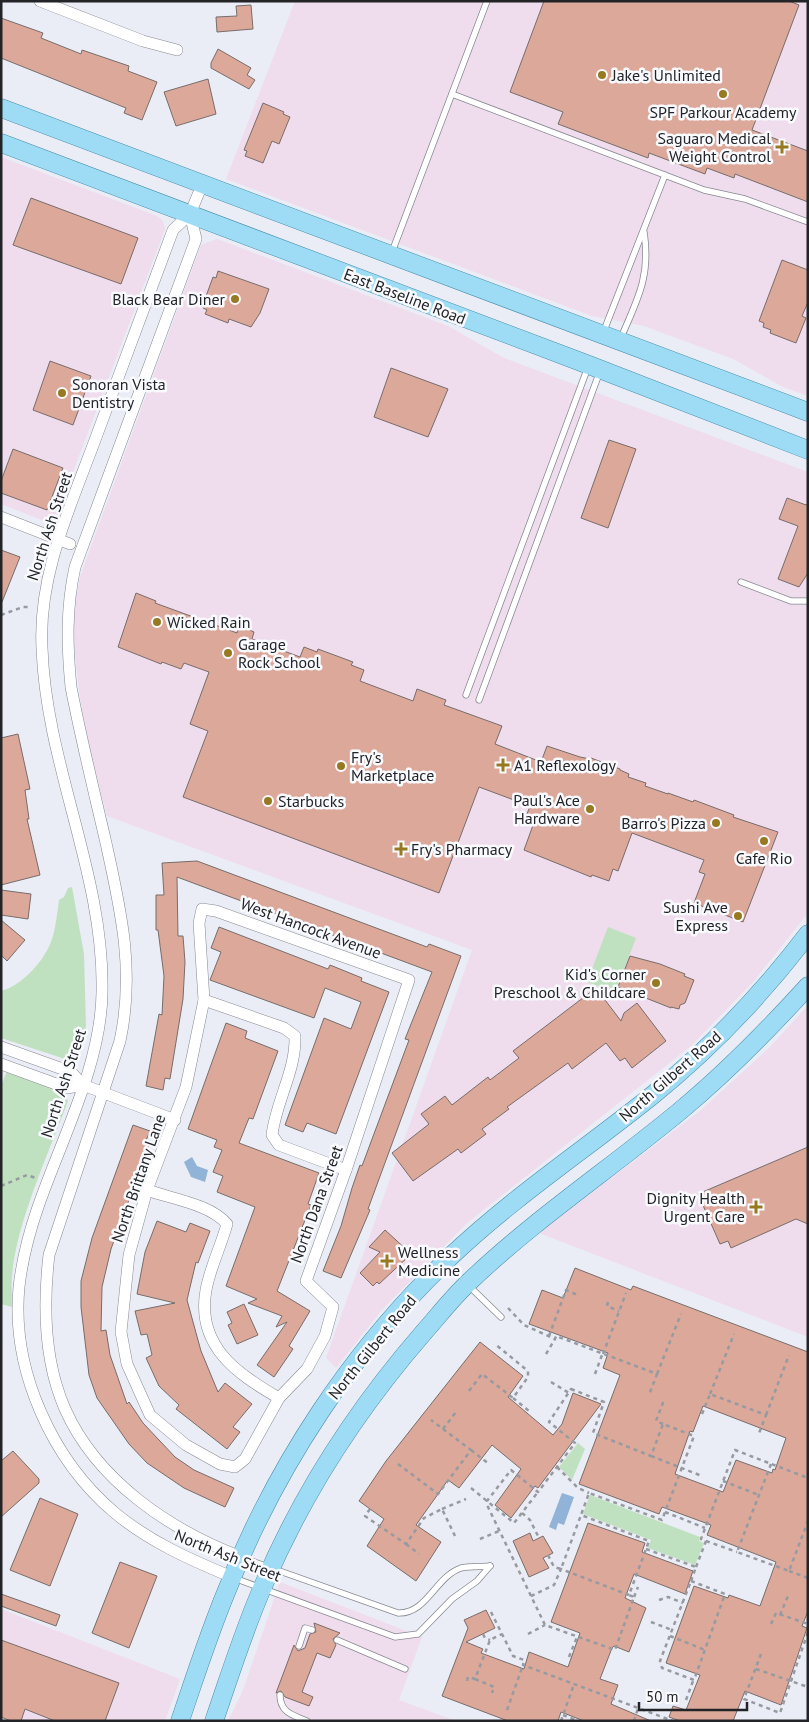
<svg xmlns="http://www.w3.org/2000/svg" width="809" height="1722" viewBox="0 0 809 1722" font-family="'PT Sans',sans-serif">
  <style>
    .commercial { fill: #efdced }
    .green { fill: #c0e1bf }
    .water { fill: #90b3d7 }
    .building { fill: #dca89a; stroke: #776d6b; fill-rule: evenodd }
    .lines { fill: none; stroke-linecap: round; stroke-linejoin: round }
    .lane-casing { stroke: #868991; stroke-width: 7 }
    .street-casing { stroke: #868991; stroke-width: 12 }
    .primary-casing { stroke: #498daa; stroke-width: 19 }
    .path { stroke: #979aa0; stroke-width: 2.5; stroke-dasharray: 4 4; stroke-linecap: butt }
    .lane { stroke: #fff; stroke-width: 5.5 }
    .street { stroke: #fff; stroke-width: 11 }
    .primary { stroke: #9edcf6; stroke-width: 18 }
    .poi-dot { fill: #967921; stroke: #f9fafe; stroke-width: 2 }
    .labels { text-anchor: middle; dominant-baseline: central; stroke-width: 5; stroke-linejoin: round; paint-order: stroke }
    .poi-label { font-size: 16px; fill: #232427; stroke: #f9fafe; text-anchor: start }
    .street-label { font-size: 16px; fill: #232427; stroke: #f9fafe }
  </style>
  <rect width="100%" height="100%" fill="#eaedf6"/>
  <g class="commercial">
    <polygon points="295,1 808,1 808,396 783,387 733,359 644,326 592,316 226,179"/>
    <polygon points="1,157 157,216 163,221 165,229 57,514 47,522 1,504"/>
    <polygon points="217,239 448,326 504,358 808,472 808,913 753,982 692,1045 467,1223 381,1311 336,1368 326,1358 472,950 107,816 90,751 80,698 74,646 74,604 81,574 201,245"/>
    <polygon points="808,1005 808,1337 539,1233 701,1110 770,1047"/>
    <polygon points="280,1582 422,1637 399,1700 456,1721 228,1721 243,1690"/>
    <polygon points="1,1609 180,1679 165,1721 1,1721"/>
  </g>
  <g class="green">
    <path d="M 72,887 L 84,954 L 86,1026 L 77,1059 L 71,1061 L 1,1038 L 1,991 C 22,986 46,959 52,939 C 56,927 57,913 59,900 L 64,897 L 68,888 Z"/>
    <polygon points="608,927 636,938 615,993 587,982"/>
    <path d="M 7,1071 L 58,1089 L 65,1094 L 68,1101 C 49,1153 16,1223 12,1276 C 11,1286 12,1297 12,1307 L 1,1304 L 1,1086 Z"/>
    <polygon points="578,1443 585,1449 572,1480 559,1467"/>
    <polygon points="590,1495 700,1537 699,1541 704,1543 695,1565 648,1548 651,1540 583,1514"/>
  </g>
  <g class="water">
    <polygon points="192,1157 197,1166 208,1170 205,1182 191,1177 184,1162"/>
    <polygon points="562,1493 574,1497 564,1525 558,1523 556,1530 549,1527"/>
  </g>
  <g class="building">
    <polygon points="544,1 789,1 799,5 752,130 808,151 808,202 735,174 734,178 707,168 705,174 649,153 648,158 558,124 563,112 510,92"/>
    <polygon points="251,5 253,29 217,32 216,17 237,16 236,6"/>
    <polygon points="1,18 43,33 41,38 81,54 82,50 129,66 128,71 157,82 142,120 124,113 126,108 1,58"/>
    <polygon points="218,49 251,68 247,75 255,80 249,89 211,68 211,63"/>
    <polygon points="208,79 216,114 176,126 164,92"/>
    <polygon points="263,103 284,112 283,114 290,117 279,144 272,141 263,163 245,156 247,151 244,150"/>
    <polygon points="31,198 138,238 121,284 13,245"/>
    <polygon points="782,260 808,270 808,302 802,316 806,318 796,343 770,333 771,330 763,327 764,323 759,321"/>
    <polygon points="218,271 269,289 260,313 251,327 229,319 228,323 205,314 207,310 203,308 207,299 205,299 213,277 216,278"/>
    <polygon points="50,361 91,376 73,425 33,410"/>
    <polygon points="391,368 448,389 428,437 374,417"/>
    <polygon points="609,440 636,449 608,528 581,518"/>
    <polygon points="13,449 63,468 47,510 1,493 1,481"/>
    <polygon points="787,498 806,505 808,503 808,573 799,587 778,579 798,526 779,519"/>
    <polygon points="1,550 20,557 2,602 1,602"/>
    <polygon points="136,593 156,601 155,603 237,633 239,626 247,629 254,632 252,639 300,657 304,647 317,652 318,649 353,662 351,665 364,670 360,681 413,701 417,689 446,700 444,705 502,726 495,744 541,762 547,746 580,757 590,759 591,758 620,769 620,770 629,774 628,777 646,783 645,786 668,794 668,793 693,802 694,800 734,815 733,817 778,832 743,922 694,903 705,874 699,872 704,860 632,833 618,871 613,869 609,881 592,875 591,877 524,850 536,817 527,814 530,806 479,787 439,893 183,797 208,731 190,724 209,672 184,663 181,669 162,662 161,664 118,647"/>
    <polygon points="18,734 30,789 25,790 29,819 27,819 40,875 1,885 1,738"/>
    <polygon points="197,861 427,947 429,944 461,956 368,1209 370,1210 341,1278 323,1271 341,1226 352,1188 360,1165 362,1166 409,1040 405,1039 432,972 177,877 178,936 183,936 185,962 183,999 170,1079 165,1078 163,1090 146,1086 159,1014 162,1015 164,976 158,930 156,930 156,895 164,895 162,863"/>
    <polygon points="1,890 31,894 28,919 1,915"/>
    <polygon points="1,920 25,940 7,961 1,955"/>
    <polygon points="219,927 328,969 330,965 362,978 361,981 389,992 336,1134 307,1123 303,1132 285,1125 324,1018 351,1029 361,1002 325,988 314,1018 210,980 221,952 211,948"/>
    <polygon points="630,956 660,964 685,974 684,976 694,980 685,1003 680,1005 679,1009 671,1007 671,1008 618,987"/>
    <polygon points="596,988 621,1021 624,1013 637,1003 666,1041 632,1068 625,1058 620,1061 606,1043 572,1069 568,1063 507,1107 509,1109 482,1129 486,1134 461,1153 458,1149 413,1181 392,1153 429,1124 421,1114 445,1096 452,1105 488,1077 490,1080 519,1058 513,1051"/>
    <polygon points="226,1023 247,1031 245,1038 278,1051 253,1119 249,1118 239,1143 319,1173 308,1204 311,1205 277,1291 310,1311 289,1346 293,1349 274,1377 257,1365 287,1322 276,1327 282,1316 248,1303 257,1299 226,1286 255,1207 217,1192 223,1176 213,1172 222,1150 214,1147 217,1140 188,1129"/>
    <polygon points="133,1125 150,1131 145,1143 149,1145 111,1249 102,1287 101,1331 106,1330 110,1355 127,1404 129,1402 143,1423 175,1457 194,1470 234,1488 225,1507 184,1488 147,1463 129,1444 97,1398 89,1375 81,1307 81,1281 92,1238"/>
    <polygon points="808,1147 808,1224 796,1219 731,1248 728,1241 720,1244 698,1194"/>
    <polygon points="157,1221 186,1232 190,1223 210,1231 198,1263 196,1262 187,1300 201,1351 218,1392 225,1383 252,1404 233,1427 240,1432 227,1449 176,1409 179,1405 159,1386 146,1358 152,1355 147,1334 141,1335 135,1311 175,1303 137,1294 145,1252"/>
    <polygon points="385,1230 408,1251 405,1253 408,1257 379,1284 377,1282 373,1286 360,1273 380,1252 369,1247"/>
    <path d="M 575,1268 L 631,1290 L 633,1286 L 808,1352 L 808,1611 L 802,1626 L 807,1628 L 781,1705 L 745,1691 L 733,1721 L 680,1721 L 669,1717 L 673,1706 L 686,1710 L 700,1675 L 666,1663 L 694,1586 L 728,1598 L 729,1595 L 760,1606 L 776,1562 L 707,1535 L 711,1525 L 662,1507 L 659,1514 L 579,1484 L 620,1375 L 603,1368 L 608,1353 L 529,1324 L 542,1290 L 563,1298 ZM 703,1406 L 786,1438 L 775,1470 L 773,1469 L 772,1473 L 736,1460 L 723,1492 L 675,1474 L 690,1431 L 693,1432 Z"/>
    <polygon points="244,1304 258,1335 237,1344 228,1325 232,1323 227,1312"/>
    <polygon points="480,1342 523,1376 508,1397 553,1435 562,1424 573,1393 601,1404 538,1488 535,1486 511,1518 495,1505 521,1469 492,1445 459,1488 448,1480 416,1525 441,1542 416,1581 367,1546 384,1519 359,1501 386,1461"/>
    <polygon points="13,1451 39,1479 39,1483 1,1517 1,1461"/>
    <polygon points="40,1498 78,1514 50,1586 10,1570"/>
    <polygon points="588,1523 645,1543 642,1552 693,1571 685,1594 634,1574 625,1598 646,1608 629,1652 614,1646 612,1648 600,1679 618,1685 611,1704 651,1721 584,1721 561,1712 558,1721 508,1721 442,1696 468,1628 464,1620 486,1610 495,1628 466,1642 483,1649 481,1653 524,1669 529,1652 568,1667 580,1633 551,1622"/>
    <polygon points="530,1533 533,1541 543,1536 553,1553 543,1558 549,1568 529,1577 513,1541"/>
    <polygon points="120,1562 157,1576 129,1648 92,1633"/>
    <polygon points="1,1594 60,1615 56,1626 1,1606"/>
    <polygon points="314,1623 340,1633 333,1639 336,1645 330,1658 317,1653 302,1692 313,1697 309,1706 285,1697 281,1691 276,1693 294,1645 298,1651 305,1648 310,1634 316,1632"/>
    <polygon points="1,1640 119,1683 105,1721 55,1721 25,1709 21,1721 11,1721 1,1717"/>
  </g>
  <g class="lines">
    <g class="lane-casing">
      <g id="lane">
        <polyline points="452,94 704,190 745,199 808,222"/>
        <polyline points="392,252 487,1"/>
        <polyline points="603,333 665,175"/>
        <path d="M 620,340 C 637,300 651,277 644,232"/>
        <polyline points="741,582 791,601 808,601"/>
        <polyline points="466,695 588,367"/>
        <polyline points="479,700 600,371"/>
        <polyline points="468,1285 501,1317"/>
        <path d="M 243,1558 L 398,1613 C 427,1614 435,1577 461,1568 C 470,1566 481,1567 490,1566"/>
        <polyline points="234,1578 395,1637 418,1634 452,1599 477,1581 490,1566"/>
        <polyline points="337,1640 405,1669"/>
        <polyline points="299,1646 305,1628 312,1630"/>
        <path d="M 280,1695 C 280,1712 292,1715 307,1721"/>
      </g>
    </g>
    <g class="street-casing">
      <g id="street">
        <polyline points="40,1 143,41 177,50"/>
        <path d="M 202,185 L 190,214 L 173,230 C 147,300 121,370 95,440 C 70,508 38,575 42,648 C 46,766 105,876 102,993 C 101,1065 61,1140 38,1207 C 29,1233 22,1260 19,1287 C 11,1370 52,1460 115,1513 C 150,1542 191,1560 232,1577"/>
        <path d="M 190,214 L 196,239 L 75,567 C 66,608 67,646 71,687 C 81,739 94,791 106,843 C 121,911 135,971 120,1041 L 49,1255 C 43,1306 44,1361 65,1409 C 97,1481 170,1530 241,1557"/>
        <polyline points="1,517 70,544"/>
        <polygon points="202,909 216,911 409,980 346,1170 306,1281 333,1307 325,1336 307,1369 279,1398 245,1459 235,1467 220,1464 186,1445 150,1415 127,1364 121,1332 129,1255 147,1190 186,1087 204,1000 199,923"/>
        <path d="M 204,1000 L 284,1028 L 295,1036 C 296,1071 276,1101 272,1135 L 279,1145 L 346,1170"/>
        <polyline points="1,1047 71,1072 83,1085 175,1120"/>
        <polyline points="1,1064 67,1088 83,1085"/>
        <path d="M 147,1190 C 172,1199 210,1204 227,1224 C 221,1246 210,1268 206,1290 C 196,1346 237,1374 279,1398"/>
      </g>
    </g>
    <g class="primary-casing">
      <g id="primary">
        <polyline points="1,108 808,412"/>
        <polyline points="1,143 589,365 808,450"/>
        <path d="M 180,1721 C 195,1677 209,1633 227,1590 C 276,1466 353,1349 449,1258 C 513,1197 586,1149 654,1094 C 712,1047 763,993 808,934"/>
        <path d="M 214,1721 C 230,1675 244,1629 264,1584 C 303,1492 358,1408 424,1332 C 439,1315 453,1297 469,1282 C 535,1219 610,1169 680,1111 C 726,1073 768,1030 808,986"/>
      </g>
    </g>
    <g class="path">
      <polyline points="1,615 23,607 31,607"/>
      <polyline points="1,1186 27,1175 36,1178"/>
      <polyline points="608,1302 607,1306 619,1311"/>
      <polyline points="508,1308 524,1325 555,1339 556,1336 657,1374 649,1395"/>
      <polyline points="549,1336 566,1290 575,1294 576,1290"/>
      <polyline points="546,1354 555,1339"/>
      <polyline points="603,1354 626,1293"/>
      <polyline points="595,1374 602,1355"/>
      <polyline points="657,1374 681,1314"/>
      <polyline points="551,1382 569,1393"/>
      <polygon points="571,1389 604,1402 593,1433 651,1456 663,1424 694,1436 662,1520 589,1493 581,1515 649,1541 629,1595 634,1597 615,1650 545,1625 488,1507 487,1501 511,1470 538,1492 575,1443 549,1422"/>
      <polyline points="469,1391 482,1374 513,1398 528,1377 528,1371 495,1344"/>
      <polyline points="710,1394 734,1334"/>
      <polyline points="513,1398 529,1411"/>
      <polyline points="702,1414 710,1394 766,1415 758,1436"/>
      <polyline points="766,1415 789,1355"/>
      <polyline points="663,1424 656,1421 664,1400"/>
      <polyline points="443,1429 456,1412"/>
      <polyline points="471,1450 489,1464"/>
      <polyline points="651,1456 702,1476"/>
      <polyline points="398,1464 438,1494 471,1450 431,1420"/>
      <polyline points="771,1464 737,1552 789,1571 808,1521"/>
      <polyline points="557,1467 578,1488 589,1493"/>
      <polyline points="723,1481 759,1495"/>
      <polyline points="471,1488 514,1523 538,1492"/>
      <polyline points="370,1509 365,1516 406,1544 424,1518 442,1509 455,1536"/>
      <polyline points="442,1509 466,1499"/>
      <polyline points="665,1512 705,1528"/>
      <polyline points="522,1513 530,1520 539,1538"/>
      <polyline points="480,1539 499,1531"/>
      <polyline points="706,1541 737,1552"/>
      <polyline points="406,1544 419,1554"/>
      <polyline points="646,1549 696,1567 691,1581"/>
      <polyline points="548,1555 554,1567 561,1569 581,1515"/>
      <polyline points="696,1567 706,1541 701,1539 735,1450 808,1478"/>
      <polyline points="789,1571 808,1578"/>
      <polygon points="691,1581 725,1594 694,1680 662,1668 660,1661"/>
      <polyline points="531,1596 554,1585 561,1569 629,1595"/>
      <polyline points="634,1597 638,1587"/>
      <polyline points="659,1600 668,1597 683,1603"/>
      <polyline points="491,1612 513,1656 524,1660 523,1665 673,1721"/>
      <polyline points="780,1615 788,1596"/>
      <polyline points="651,1622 672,1630"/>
      <polyline points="771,1624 776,1613 808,1624"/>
      <polyline points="483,1634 485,1638 490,1640"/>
      <polyline points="528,1634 545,1625"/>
      <polyline points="670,1636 705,1650"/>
      <polyline points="761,1654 744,1699 780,1713 808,1632"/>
      <polyline points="569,1657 577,1637"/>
      <polyline points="756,1669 808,1687"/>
      <polyline points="475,1679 494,1687 492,1693"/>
      <polyline points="467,1681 468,1677 475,1679 490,1640 502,1634"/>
      <polyline points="686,1700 693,1681"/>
      <polyline points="507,1710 523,1665"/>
      <polyline points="563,1715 578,1721"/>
      <polyline points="561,1721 574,1684"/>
      <polyline points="634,1721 638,1708"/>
    </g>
    <use href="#lane" class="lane"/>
    <use href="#street" class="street"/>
    <use href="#primary" class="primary"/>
  </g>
  <g class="poi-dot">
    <circle cx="602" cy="75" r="5"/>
    <circle cx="723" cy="94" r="5"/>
    <path d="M779.5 139.5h5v5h5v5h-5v5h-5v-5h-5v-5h5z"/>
    <circle cx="235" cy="299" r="5"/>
    <circle cx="62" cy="393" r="5"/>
    <circle cx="157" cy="622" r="5"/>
    <circle cx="228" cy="653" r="5"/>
    <path d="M500.5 757.5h5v5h5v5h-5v5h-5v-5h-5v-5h5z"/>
    <circle cx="341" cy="766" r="5"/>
    <circle cx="268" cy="801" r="5"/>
    <circle cx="590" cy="809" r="5"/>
    <circle cx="716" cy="823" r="5"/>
    <circle cx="764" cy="841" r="5"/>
    <path d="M398.5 841.5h5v5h5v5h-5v5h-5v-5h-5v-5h5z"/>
    <circle cx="738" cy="916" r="5"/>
    <circle cx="656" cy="983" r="5"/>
    <path d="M753.5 1199.5h5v5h5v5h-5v5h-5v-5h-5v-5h5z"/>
    <path d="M384.5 1253.5h5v5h5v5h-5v5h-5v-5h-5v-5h5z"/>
  </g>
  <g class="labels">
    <g class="poi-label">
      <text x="612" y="75">Jake's Unlimited</text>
      <text x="723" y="112" text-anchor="middle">SPF Parkour Academy</text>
      <text x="771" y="138" text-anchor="end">Saguaro Medical<tspan x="771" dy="18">Weight Control</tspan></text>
      <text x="225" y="299" text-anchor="end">Black Bear Diner</text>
      <text x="72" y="384">Sonoran Vista<tspan x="72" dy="18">Dentistry</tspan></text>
      <text x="167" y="622">Wicked Rain</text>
      <text x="238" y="644">Garage<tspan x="238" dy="18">Rock School</tspan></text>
      <text x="351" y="757">Fry's<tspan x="351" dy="18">Marketplace</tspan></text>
      <text x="514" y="765">A1 Reflexology</text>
      <text x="580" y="800" text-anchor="end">Paul's Ace<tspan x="580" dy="18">Hardware</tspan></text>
      <text x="278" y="801">Starbucks</text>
      <text x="706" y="823" text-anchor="end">Barro's Pizza</text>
      <text x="411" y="849">Fry's Pharmacy</text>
      <text x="764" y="858" text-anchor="middle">Cafe Rio</text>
      <text x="728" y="907" text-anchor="end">Sushi Ave<tspan x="728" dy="18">Express</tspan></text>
      <text x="646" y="974" text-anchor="end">Kid's Corner<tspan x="646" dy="18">Preschool &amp; Childcare</tspan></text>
      <text x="745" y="1198" text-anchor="end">Dignity Health<tspan x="745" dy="18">Urgent Care</tspan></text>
      <text x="398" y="1252">Wellness<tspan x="398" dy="18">Medicine</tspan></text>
    </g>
    <g class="street-label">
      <text transform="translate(405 296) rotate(21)">East Baseline Road</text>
      <text transform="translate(49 526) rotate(-72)">North Ash Street</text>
      <text transform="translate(311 928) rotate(20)">West Hancock Avenue</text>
      <text transform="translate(670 1076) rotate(-41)">North Gilbert Road</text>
      <text transform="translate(63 1083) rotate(-72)">North Ash Street</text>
      <text transform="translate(138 1178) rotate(-71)">North Brittany Lane</text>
      <text transform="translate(316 1204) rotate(-70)">North Dana Street</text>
      <text transform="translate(372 1347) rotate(-51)">North Gilbert Road</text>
      <text transform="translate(228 1555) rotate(22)">North Ash Street</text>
    </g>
  </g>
  <rect width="809" height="1722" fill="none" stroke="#232427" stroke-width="5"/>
  <path d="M639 1702v8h108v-8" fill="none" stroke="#232427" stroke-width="2.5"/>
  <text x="646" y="1702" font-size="15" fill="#232427" stroke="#f9fafe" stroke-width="4" paint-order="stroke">50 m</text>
</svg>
